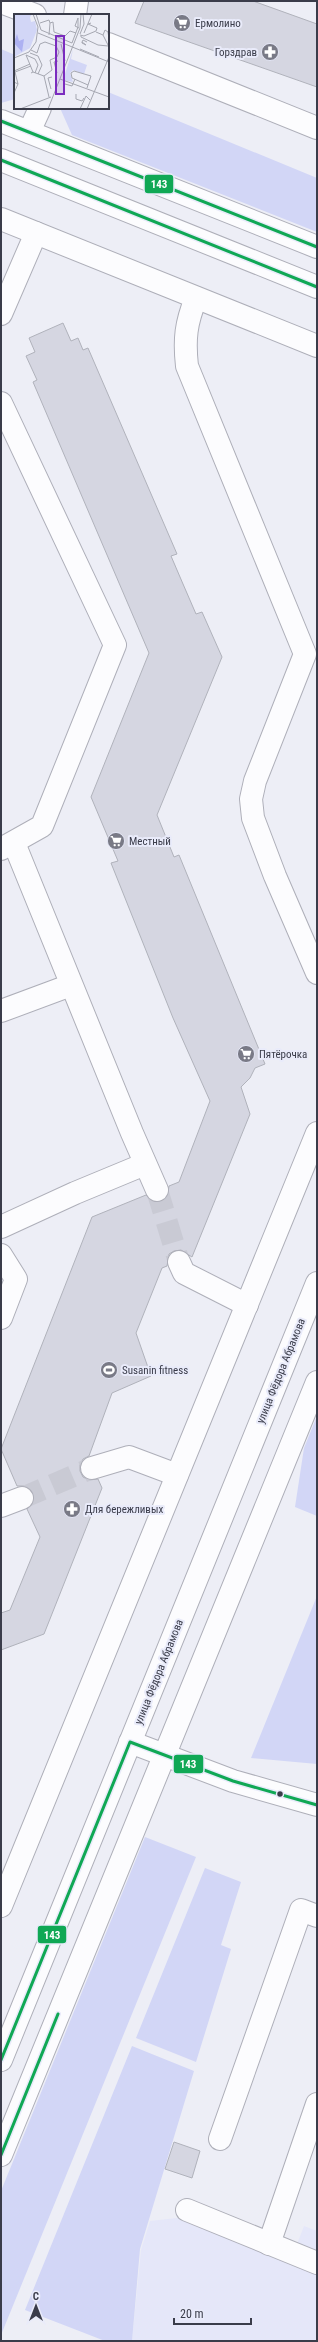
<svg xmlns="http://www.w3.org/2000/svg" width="318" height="2342" viewBox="0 0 318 2342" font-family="'Roboto Condensed',sans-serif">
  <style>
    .built { fill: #e5e7f9 }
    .green { fill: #d2d6f6 }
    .building { fill: #d5d6e1; stroke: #b0b2bb }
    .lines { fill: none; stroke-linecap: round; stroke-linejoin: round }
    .minor-tunnel { stroke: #c9cad4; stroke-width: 22; stroke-dasharray: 22 11; stroke-linecap: butt }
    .minor-casing { stroke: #aeafb9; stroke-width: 24 }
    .minor { stroke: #fcfcfe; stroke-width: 22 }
    .bus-1-casing { stroke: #e9ebfa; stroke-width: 6 }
    .bus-1 { stroke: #10a855; stroke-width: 3 }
    .bus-dot { fill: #3a3c4a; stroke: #e9ebfa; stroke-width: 1.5 }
    .labels { text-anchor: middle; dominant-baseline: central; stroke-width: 4; stroke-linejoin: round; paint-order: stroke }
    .poi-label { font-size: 11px; fill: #3a3c4a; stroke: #e9ebfa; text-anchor: start }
    .street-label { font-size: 11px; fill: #3a3c4a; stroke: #e9ebfa }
    .inset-road { fill: none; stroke: #a5a7b1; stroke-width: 1 }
    .view { fill: #7b2cbf; fill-opacity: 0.15; stroke: #7b2cbf; stroke-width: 2 }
    .inset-edge { fill: none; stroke: #3a3c4a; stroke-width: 2 }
    .line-badge { stroke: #e9ebfa; stroke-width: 1.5 }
    .badge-label { font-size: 11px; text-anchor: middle; font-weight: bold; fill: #fff }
  </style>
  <rect width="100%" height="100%" fill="#edeef6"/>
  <polygon class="built" points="177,2218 290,2262 304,2226 317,2231 317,2341 132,2341 141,2250 150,2221"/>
  <g class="green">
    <polygon points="1,49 15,55 15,99 1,103"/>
    <polygon points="108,92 317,178 317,232 72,135 60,108 108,108"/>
    <polygon points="317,1416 317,1516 295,1507 304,1448"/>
    <polygon points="317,1596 317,1764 251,1758"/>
    <polygon points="145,1837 196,1857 1,2335 1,2191"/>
    <polygon points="205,1868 241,1882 221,1945 231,1949 196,2062 136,2038"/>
    <polygon points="132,2046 194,2071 140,2249 132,2341 105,2341 25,2310"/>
  </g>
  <g class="building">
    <polygon points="144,1 253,1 317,24 317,87 135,23"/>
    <polygon points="63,323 71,341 78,338 83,350 88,348 177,554 171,556 183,584 196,614 202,612 222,657 157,815 174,857 179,855 265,1064 255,1068 250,1078 241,1087 250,1114 192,1257 181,1250 174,1251 169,1254 167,1266 162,1268 136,1333 151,1376 112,1393 89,1456 83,1459 80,1465 80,1471 83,1477 89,1480 98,1479 102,1488 44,1634 1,1650 1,1613 10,1610 40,1537 27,1509 34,1500 34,1493 24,1486 17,1486 1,1449 92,1217 146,1195 155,1202 162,1202 167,1198 169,1186 179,1182 210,1101 173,1018 111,863 118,861 91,797 149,653 33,382 37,380 26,356 35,352 29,338"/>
    <polygon points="174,2142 200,2151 192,2178 165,2169"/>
  </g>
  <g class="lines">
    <g class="minor-tunnel">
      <polyline points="157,1190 179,1262"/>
      <polyline points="22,1498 92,1468"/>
    </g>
    <g class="minor-casing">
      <g id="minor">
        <polyline points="1,2 35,15"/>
        <polyline points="75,15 77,1"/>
        <polyline points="108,44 317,128"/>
        <polyline points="1,121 317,247"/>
        <polyline points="29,132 40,108"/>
        <polyline points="1,160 317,287"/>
        <polyline points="1,219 317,346"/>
        <path d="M 196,298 C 186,323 184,339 187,366 L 305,654 L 255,781 L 251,799 L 253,818 L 275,876 L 317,973"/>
        <polyline points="1,314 36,233"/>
        <polyline points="1,403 115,645 42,826 1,849"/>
        <polyline points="14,843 132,1133 157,1190"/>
        <polyline points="1,1011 71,985"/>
        <polyline points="1,1227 75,1193 145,1164"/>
        <polyline points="1,1255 16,1279 1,1318"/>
        <polyline points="179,1262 184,1273 247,1305"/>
        <polyline points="92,1468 129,1457 177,1475"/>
        <polyline points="1,1506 22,1498"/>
        <polyline points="130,1742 233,1781 317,1805"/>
        <polyline points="1,1906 317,1133"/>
        <polyline points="1,2060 317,1283"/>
        <polyline points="220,2139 301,1910 317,1916"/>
        <polyline points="1,2155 317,1382"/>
        <polyline points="187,2210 317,2263"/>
        <polyline points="269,2244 317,2104"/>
      </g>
    </g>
    <use href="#minor" class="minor"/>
    <g class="bus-1-casing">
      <g id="bus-1">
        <polyline points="1,121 317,247"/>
        <polyline points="1,160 317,287"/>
        <polyline points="1,2060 130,1742 233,1781 317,1805"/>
        <polyline points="1,2155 58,2014"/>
      </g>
    </g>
    <use href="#bus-1" class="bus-1"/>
  </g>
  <defs>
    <g id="supermarket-disc" transform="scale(0.9)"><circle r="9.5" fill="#797a86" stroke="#e9ebfa"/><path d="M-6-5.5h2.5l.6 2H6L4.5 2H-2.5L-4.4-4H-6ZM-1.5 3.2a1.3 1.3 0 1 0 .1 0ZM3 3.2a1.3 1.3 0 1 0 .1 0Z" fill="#fff"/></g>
    <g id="pharmacy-disc" transform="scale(0.9)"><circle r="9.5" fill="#797a86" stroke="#e9ebfa"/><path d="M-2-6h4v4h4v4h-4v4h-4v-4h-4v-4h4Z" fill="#fff"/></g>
    <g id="stadium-disc" transform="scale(0.9)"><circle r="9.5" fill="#797a86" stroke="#e9ebfa"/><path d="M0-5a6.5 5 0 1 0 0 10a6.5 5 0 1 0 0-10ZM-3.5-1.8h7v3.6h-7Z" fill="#fff"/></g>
  </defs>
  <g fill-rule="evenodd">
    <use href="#supermarket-disc" x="182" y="23"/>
    <use href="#pharmacy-disc" x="270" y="52"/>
    <use href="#supermarket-disc" x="116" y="841"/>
    <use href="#supermarket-disc" x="246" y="1054"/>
    <use href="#stadium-disc" x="109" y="1370"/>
    <use href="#pharmacy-disc" x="72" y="1509"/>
  </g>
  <circle class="bus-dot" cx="280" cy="1794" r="3.5"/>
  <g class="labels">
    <g class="poi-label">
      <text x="195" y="23">Ермолино</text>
      <text x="257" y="52" text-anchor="end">Горздрав</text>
      <text x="129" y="841">Местный</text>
      <text x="259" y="1054">Пятёрочка</text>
      <text x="122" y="1370">Susanin fitness</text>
      <text x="85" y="1509">Для бережливых</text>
    </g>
    <g class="street-label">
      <text transform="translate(281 1371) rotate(-68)">улица Фёдора Абрамова</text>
      <text transform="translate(159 1672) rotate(-68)">улица Фёдора Абрамова</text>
    </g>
  </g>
  <g transform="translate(14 14)">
    <rect width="95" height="95" fill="#edeef6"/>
    <path d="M 0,0 L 18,0 L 16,3 L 17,8 L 21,7 L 23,16 L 16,34 L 0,43 ZM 59,35 L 57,45 L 73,51 L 70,60 L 59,56 L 56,59 L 59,68 L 49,66 Z" fill="#d2d6f6"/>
    <path d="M 3,20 L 5,27 L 10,25 L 8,38 L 0,29 Z" fill="#adb1f2"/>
    <path class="inset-road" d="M 22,0 L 27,16 L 58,29 L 64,13 L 64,4M 64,4 L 61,12 L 65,14M 26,9 L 35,6 L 36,9M 82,18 L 89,21 L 91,16 L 94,18 L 95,25M 24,19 L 95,48M 70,19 L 78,0M 66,20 L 70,10 L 69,0M 35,21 L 36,9 L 39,8 L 40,18 L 51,22 L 56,17 L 62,19M 66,21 L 70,22 L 82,17 L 83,14 L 74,10 L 77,9M 89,21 L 95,33M 67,22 L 67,23 L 84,31 L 94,32M 68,28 L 72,31 L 68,29 L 68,28 L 69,26 L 73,28M 47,30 L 51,47M 66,35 L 85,43M 17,36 L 23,39 L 26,30 L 31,28 L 42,32 L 45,38 L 43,43 L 36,46 L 38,56 L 30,62M 16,39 L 24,42 L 28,51 L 24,60M 12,41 L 21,45 L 24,51 L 21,59M 12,41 L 19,58 L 17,59M 0,44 L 15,38 L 22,28 L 24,13 L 19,0M 0,57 L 16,50M 1,58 L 17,52M 1,58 L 4,70M 19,58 L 30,62 L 35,83M 43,59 L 40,48 L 44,47M 46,65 L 95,83M 0,68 L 4,70 L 0,79M 51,70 L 58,72 L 61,65M 73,74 L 77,62 L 60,57 L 57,59 L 58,64 L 74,71M 37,75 L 34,64 L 38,63M 62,80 L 62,85 L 68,87 L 70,84M 6,95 L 37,83M 34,95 L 66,14 L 67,0M 66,95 L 72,82 L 76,86M 73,95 L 95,43"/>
    <path class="view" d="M 42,22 L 50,22 L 50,80 L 42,80 Z"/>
    <rect width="95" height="95" class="inset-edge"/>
  </g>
  <g class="line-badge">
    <rect x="144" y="174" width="30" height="20" rx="4" fill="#10a855"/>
    <rect x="173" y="1754" width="31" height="20" rx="4" fill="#10a855"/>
    <rect x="37" y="1925" width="30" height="19" rx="4" fill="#10a855"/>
  </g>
  <g class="badge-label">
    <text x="159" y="188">143</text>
    <text x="188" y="1768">143</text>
    <text x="52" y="1939">143</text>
  </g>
  <rect width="318" height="2342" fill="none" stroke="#3a3c4a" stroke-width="4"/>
  <g transform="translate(36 2306)" stroke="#e9ebfa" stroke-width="3" paint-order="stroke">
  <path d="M0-3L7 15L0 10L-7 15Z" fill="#3a3c4a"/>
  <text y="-6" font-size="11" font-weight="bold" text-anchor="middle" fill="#3a3c4a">С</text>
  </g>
  <path d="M174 2318v6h77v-6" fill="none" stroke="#3a3c4a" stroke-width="2"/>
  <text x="180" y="2318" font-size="12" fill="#3a3c4a" stroke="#e9ebfa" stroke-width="3" paint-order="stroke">20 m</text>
</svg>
